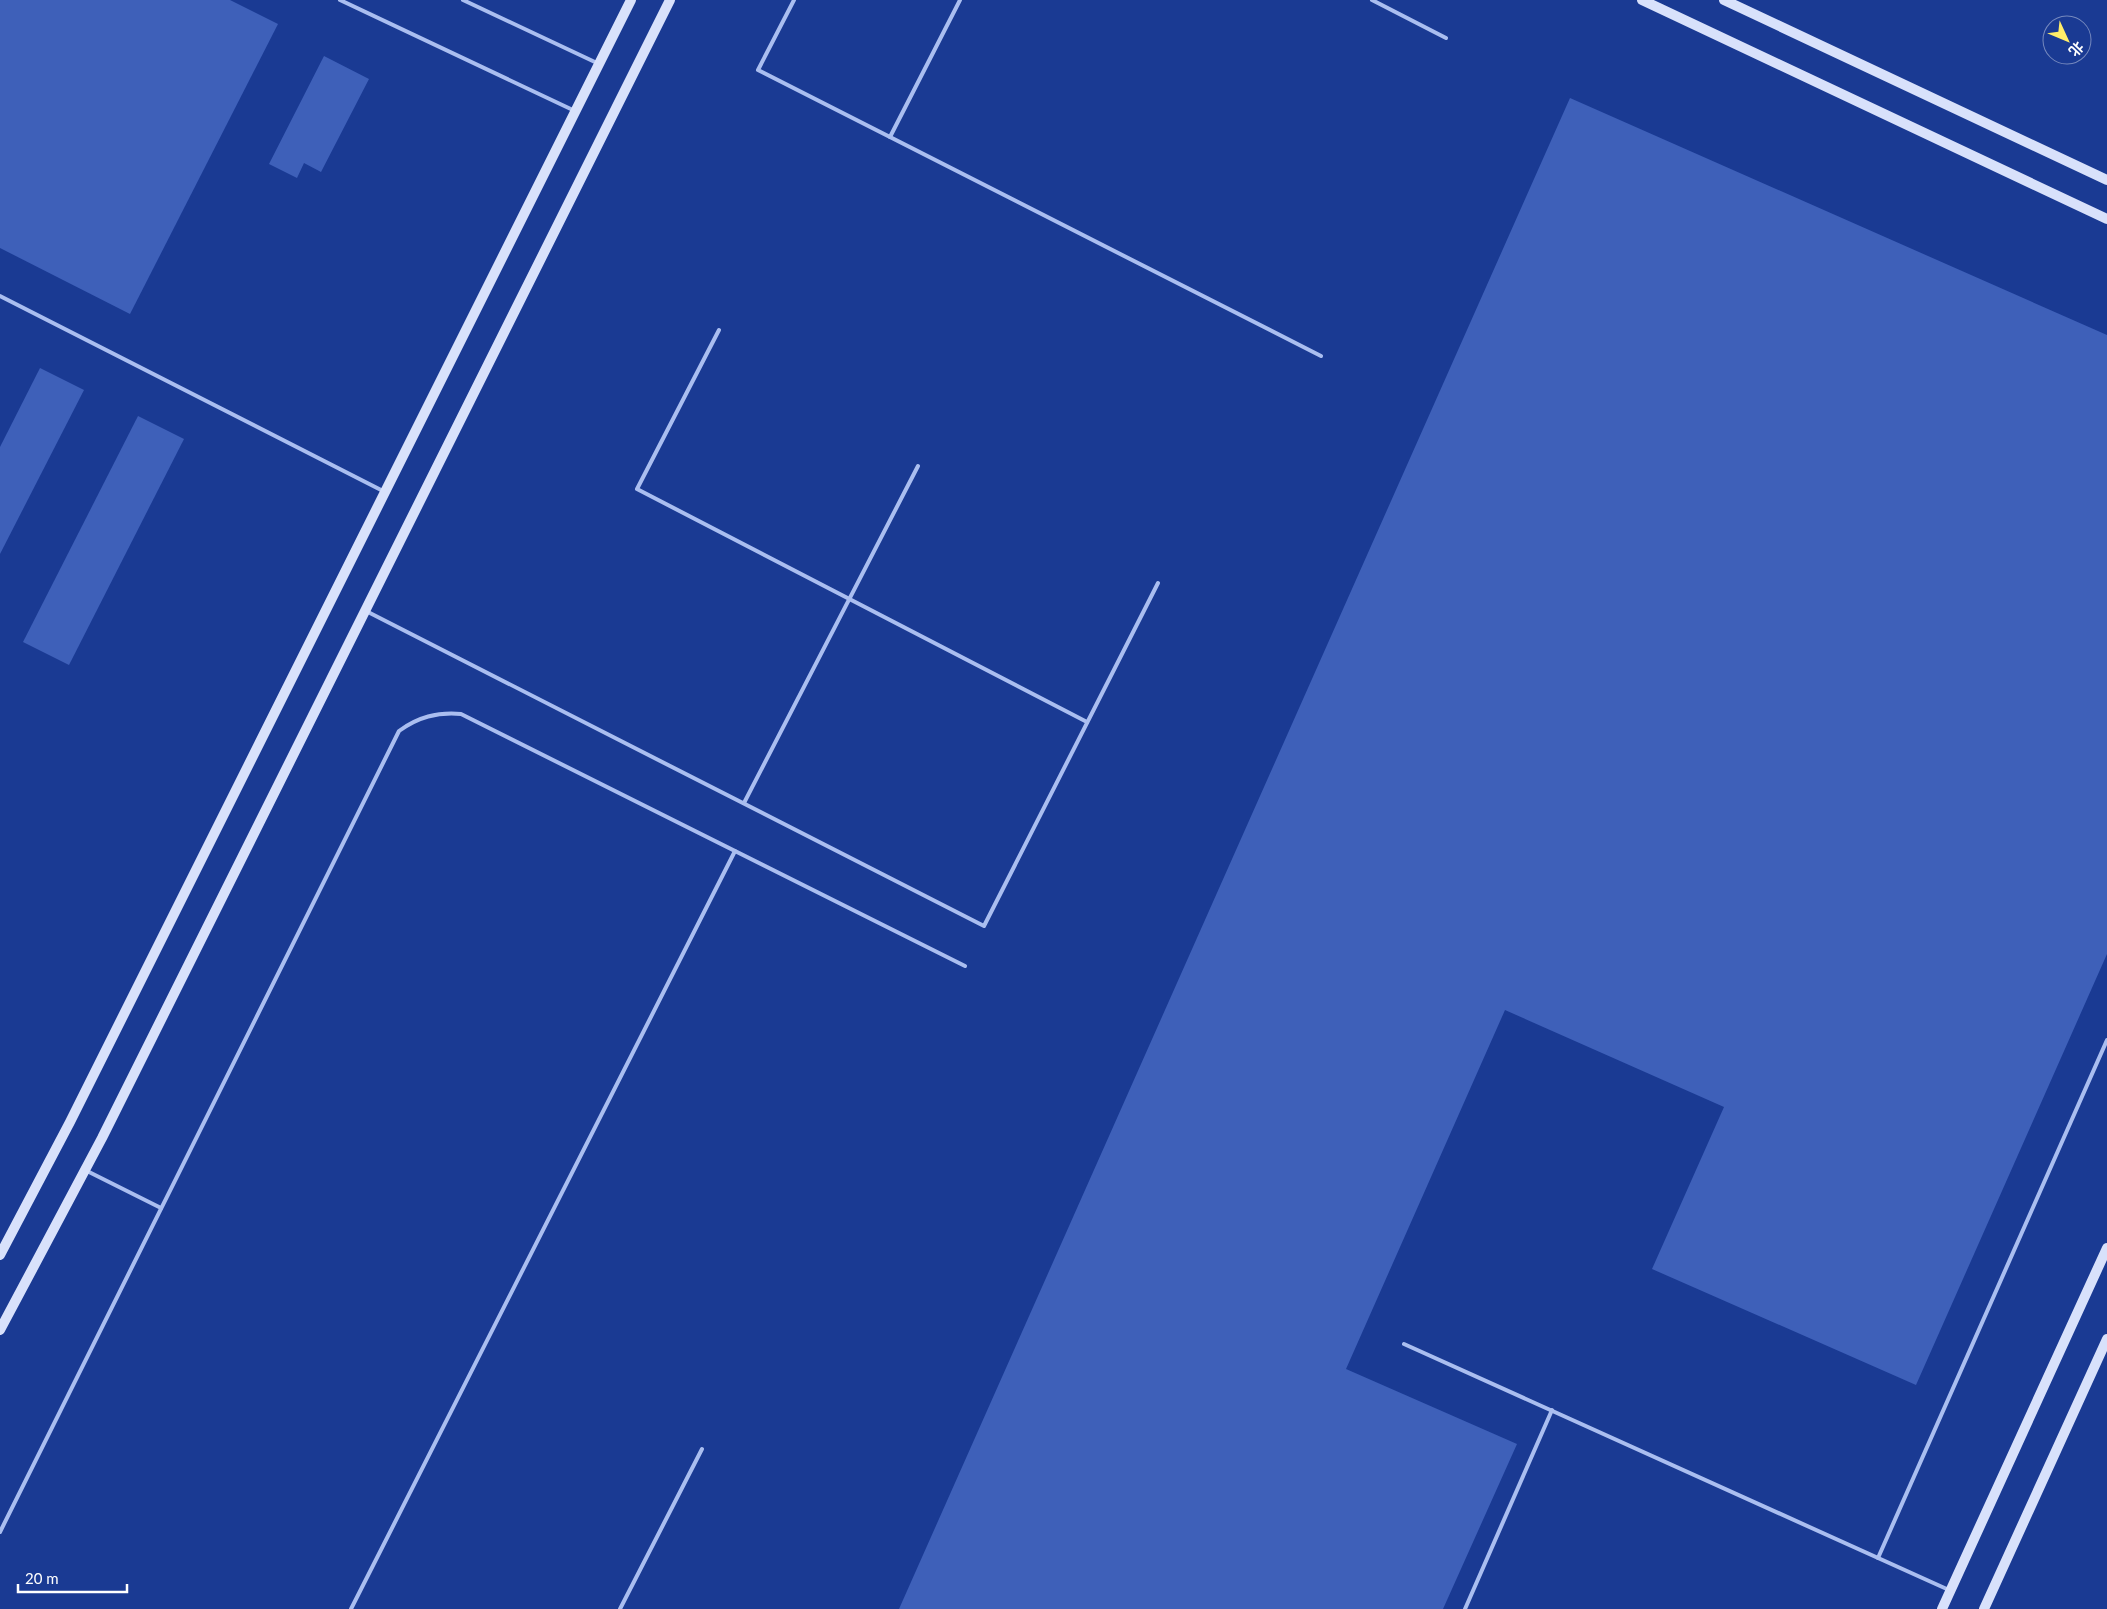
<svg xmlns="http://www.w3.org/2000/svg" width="2107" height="1609" viewBox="0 0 2107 1609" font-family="Lato,'Noto Sans SC',sans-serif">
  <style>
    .building { fill: #3e60b9 }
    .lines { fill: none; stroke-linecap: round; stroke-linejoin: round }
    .lane { stroke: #aabef0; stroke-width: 4 }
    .secondary { stroke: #d8e1fb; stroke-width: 10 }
  </style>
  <rect width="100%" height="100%" fill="#1a3a93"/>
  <g class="building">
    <polygon points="0,0 230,0 278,24 130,314 0,248"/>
    <polygon points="324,56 369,79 321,172 304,163 297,178 269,164"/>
    <polygon points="1570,98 2107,335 2107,954 1916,1385 1652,1269 1724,1107 1505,1010 1346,1369 1517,1444 1443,1609 899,1609"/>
    <polygon points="40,368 84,390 0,554 0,447"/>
    <polygon points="138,416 184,439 69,665 23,642"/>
  </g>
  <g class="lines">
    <g class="lane">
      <polyline points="340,0 575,111"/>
      <polyline points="463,0 597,63"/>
      <polyline points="794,0 758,70 1321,356"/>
      <polyline points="1372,0 1446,38"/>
      <polyline points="890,137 960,0"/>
      <polyline points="0,296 383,491"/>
      <polyline points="719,330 637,489 1087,722"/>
      <polyline points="366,611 984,926 1158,583"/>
      <polyline points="744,803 918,466"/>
      <polyline points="85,1170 161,1208"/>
      <polyline points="1404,1344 1949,1590"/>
      <path d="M 0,1532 L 399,731 C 418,717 437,712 461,714 L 965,966"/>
      <polyline points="1878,1558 2107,1040"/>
      <polyline points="351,1609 735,851"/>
      <polyline points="620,1609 702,1449"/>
      <polyline points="1465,1609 1552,1410"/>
    </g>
    <g class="secondary">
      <polyline points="1642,0 2107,219"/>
      <polyline points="1724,0 2107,180"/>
      <polyline points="0,1255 70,1122 631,0"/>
      <polyline points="0,1330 102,1138 670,0"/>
      <polyline points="1942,1609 2107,1248"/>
      <polyline points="1984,1609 2107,1339"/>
    </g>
  </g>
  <g transform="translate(2067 40) rotate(134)"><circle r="24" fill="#1a3a93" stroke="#7689be"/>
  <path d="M0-4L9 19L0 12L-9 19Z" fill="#ffed69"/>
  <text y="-8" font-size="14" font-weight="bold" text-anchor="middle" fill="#ffffff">北</text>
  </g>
  <path d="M18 1584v8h109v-8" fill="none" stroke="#ffffff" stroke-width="2.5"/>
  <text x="25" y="1584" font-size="15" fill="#ffffff" stroke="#1a3a93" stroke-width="4" paint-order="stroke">20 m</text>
</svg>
